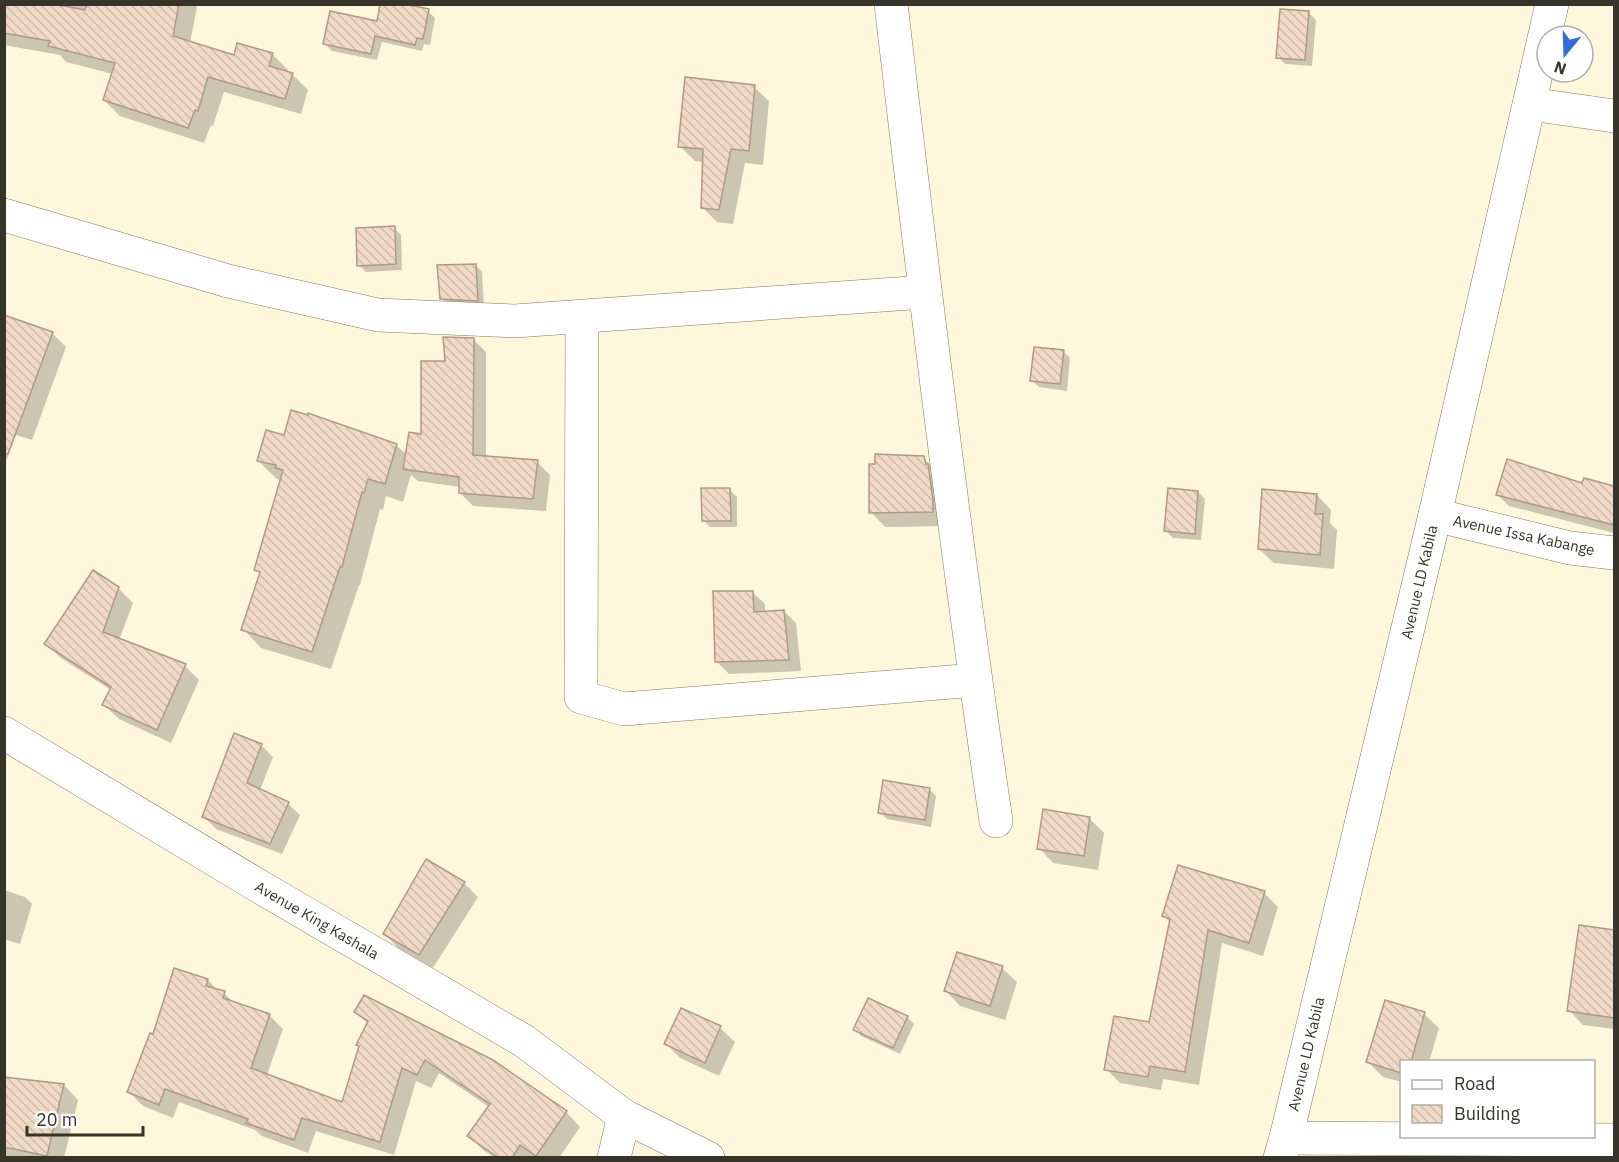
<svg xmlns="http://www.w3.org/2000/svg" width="1619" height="1162" viewBox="0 0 1619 1162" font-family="'IBM Plex Sans',sans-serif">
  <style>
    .shadow { fill: #0003 }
    .building { fill: url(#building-back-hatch); stroke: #af9a87; stroke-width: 1.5 }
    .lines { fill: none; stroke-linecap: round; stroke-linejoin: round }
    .minor-casing { stroke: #807961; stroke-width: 34 }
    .minor { stroke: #fff; stroke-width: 33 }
    .labels { text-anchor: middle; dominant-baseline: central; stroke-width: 4.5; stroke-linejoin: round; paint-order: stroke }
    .street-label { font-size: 15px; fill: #37342a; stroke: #fff }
  </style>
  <defs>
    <pattern id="building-back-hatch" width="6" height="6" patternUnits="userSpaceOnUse" patternTransform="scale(1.5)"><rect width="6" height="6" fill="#f0dac6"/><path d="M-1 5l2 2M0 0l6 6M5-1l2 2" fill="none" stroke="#cebcaa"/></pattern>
  </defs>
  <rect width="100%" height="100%" fill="#fff7dc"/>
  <g class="shadow">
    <polygon points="4,4 194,4 197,7 190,43 235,57 272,54 288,70 287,73 292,74 308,90 301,114 224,92 213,126 211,125 204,143 120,116 104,100 113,74 66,62 60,55 4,45"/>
    <polygon points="428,11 435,18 430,45 424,44 422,51 382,42 377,60 332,51 325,44 378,23"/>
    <polygon points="1309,13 1316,20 1312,66 1285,64 1278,57"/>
    <polygon points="754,87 769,101 763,165 745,163 733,224 717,222 702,207 704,162 695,161 680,146"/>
    <polygon points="394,228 401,235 402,270 366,272 359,265"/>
    <polygon points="475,265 482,272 484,307 448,305 441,298"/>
    <polygon points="4,316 52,333 66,347 32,440 16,435 4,467"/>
    <polygon points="473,339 486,352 486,457 537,462 550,475 546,511 473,506 460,493 460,487 418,481 411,475 403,502 386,496 383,510 380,509 360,585 359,585 331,669 261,648 243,629 260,574 255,569 281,480 277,479 258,461 285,437 396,445 407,455 422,436 446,362"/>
    <polygon points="1063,351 1070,358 1067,391 1039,387 1032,380"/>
    <polygon points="923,458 938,472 947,526 885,527 871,512"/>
    <polygon points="1585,480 1614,487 1614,533 1509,506 1497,494 1584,485"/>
    <polygon points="730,490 737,497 737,527 710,527 703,520"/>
    <polygon points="1198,492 1205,499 1201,540 1173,538 1166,531"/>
    <polygon points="1317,495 1331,510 1330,523 1337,530 1334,569 1274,563 1259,549"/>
    <polygon points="118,588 133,603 119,640 185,666 199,680 171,743 119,719 104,705 111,690 61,658 46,643"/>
    <polygon points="752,592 765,604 765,613 784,611 796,623 801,671 729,674 717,662"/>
    <polygon points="261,745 273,757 260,790 288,804 300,815 282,854 216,829 204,817"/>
    <polygon points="929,789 936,796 931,827 887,819 880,812"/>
    <polygon points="1089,818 1104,833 1098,870 1053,863 1039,848"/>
    <polygon points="427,861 464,883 478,897 433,968 398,948 385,934"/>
    <polygon points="4,890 25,897 32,904 20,944 4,939"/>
    <polygon points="1264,893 1278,907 1263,956 1222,943 1199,1085 1163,1079 1161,1090 1120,1083 1106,1069 1150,1023 1171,923 1164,916"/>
    <polygon points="1580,927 1614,932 1614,1029 1583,1025 1569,1010"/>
    <polygon points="1002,968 1017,982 1005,1020 960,1006 946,991"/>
    <polygon points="208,980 218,991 224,993 234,1003 269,1015 283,1029 267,1075 343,1104 368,1024 356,1012 492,1061 566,1112 580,1127 559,1158 495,1158 483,1150 469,1136 489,1107 439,1073 431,1088 416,1081 394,1155 316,1131 308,1153 262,1136 255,1130 179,1102 173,1118 143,1106 129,1092 154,1036"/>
    <polygon points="1424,1014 1439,1028 1429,1062 1402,1062 1402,1082 1383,1077 1368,1062"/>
    <polygon points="907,1017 914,1024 900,1054 861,1036 855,1029"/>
    <polygon points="720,1028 735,1042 719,1076 680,1058 666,1043"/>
    <polygon points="4,1084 64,1085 78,1100 64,1158 6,1158 4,1156"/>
  </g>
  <g class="building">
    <polygon points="4,4 53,4 85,10 87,4 179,4 173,36 234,55 237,43 273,53 269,66 293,73 285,99 208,77 198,111 195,110 188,128 103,100 115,63 48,46 50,41 4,33"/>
    <polygon points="380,4 406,4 429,9 423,39 417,38 415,45 375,36 371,54 323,44 330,11 377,21"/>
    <polygon points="1280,9 1309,11 1305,60 1276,58"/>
    <polygon points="685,77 755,85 749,151 731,149 719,210 701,208 703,149 678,147"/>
    <polygon points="395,226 396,264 357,266 356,228"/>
    <polygon points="476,264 478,301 440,299 437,265"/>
    <polygon points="4,315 53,332 8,454 4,453"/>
    <polygon points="443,337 474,338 473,455 538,460 533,499 459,493 459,477 403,469 409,432 421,434 421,361 445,361"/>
    <polygon points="1034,347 1064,350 1060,384 1030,381"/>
    <polygon points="291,410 308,415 308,413 397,444 385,484 368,479 364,493 362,492 342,567 340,567 312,652 241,630 260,572 254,570 283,470 275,468 276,465 257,461 266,430 284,435"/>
    <polygon points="875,454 924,456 926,464 928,464 933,500 933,512 869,513 869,464 875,464"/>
    <polygon points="1507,459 1582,483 1584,478 1614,486 1614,525 1496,495"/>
    <polygon points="701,488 730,488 731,521 702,521"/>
    <polygon points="1168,488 1198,491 1195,534 1164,531"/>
    <polygon points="1262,489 1317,494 1315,514 1323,514 1320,555 1258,549"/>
    <polygon points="93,570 119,587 103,632 186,664 157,730 102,705 111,687 44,644"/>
    <polygon points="713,591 753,591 754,612 784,610 789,660 715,662"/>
    <polygon points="234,733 262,744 247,783 289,802 270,844 202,817"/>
    <polygon points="883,780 930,788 925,820 878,813"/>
    <polygon points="1043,809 1090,817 1084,856 1037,849"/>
    <polygon points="426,859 465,882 419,955 383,934"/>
    <polygon points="1178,865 1265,891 1249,943 1208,930 1185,1072 1150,1066 1148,1077 1104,1070 1114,1016 1149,1022 1170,919 1162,916"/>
    <polygon points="1579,925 1614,930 1614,1018 1567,1011"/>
    <polygon points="957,952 1003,966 990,1006 944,991"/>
    <polygon points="174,968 208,979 206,986 225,991 223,998 270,1014 251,1068 342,1102 359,1046 356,1045 368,1021 354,1012 364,995 493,1060 567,1111 536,1156 520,1145 512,1158 499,1158 467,1136 490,1104 425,1060 417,1075 402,1068 380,1142 302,1118 294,1140 246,1123 248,1119 165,1089 159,1105 127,1092 150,1033 153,1034"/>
    <polygon points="868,998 908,1016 893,1048 853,1030"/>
    <polygon points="1385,1000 1425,1012 1411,1062 1401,1062 1401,1073 1366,1062"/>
    <polygon points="681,1008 721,1026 705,1063 664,1044"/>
    <polygon points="4,1077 64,1084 47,1156 4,1147"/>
  </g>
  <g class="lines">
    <g class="minor-casing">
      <g id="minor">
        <path d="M 891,4 C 923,277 956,550 996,821"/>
        <polyline points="1530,104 1614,116"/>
        <polyline points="4,215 228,281 378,315 515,321 925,292"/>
        <polyline points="582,317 581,697 624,709 975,680"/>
        <polyline points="1435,515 1570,548 1614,553"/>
        <polyline points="4,733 262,888 524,1041 624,1116"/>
        <polyline points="1286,1138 1614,1140"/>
        <polyline points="614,1158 624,1116 708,1158"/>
        <polyline points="1280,1158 1286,1138 1435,515 1552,4"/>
      </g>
    </g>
    <use href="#minor" class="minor"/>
  </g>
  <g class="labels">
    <g class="street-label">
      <text transform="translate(1524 535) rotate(12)">Avenue Issa Kabange</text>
      <text transform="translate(1419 582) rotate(-77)">Avenue LD Kabila</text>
      <text transform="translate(317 920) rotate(30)">Avenue King Kashala</text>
      <text transform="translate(1306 1054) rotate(-77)">Avenue LD Kabila</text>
    </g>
  </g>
  <rect width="1619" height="1162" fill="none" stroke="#37342a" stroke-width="12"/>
  <rect x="1400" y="1060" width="195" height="78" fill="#ffffff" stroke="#afaeaa" stroke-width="1.5"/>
  <rect x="1412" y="1080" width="30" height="9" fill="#ffffff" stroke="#afaeaa" stroke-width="1.5"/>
  <text x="1454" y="1090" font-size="18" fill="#37342a">Road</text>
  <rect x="1412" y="1105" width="30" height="18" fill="url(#building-back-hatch)" stroke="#afaeaa" stroke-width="1.5"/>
  <text x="1454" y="1120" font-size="18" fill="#37342a">Building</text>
  <g transform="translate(1565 54) rotate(199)"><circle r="28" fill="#ffffff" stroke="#afaeaa" stroke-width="1.5"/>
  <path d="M0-4.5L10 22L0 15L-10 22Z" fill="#2e6ddb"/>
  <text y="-9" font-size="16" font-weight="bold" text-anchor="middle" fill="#37342a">N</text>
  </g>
  <path d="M27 1126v9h116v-9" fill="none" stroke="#37342a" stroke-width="3"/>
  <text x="36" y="1126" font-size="18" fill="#37342a" stroke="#ffffff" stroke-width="4.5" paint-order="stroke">20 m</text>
</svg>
